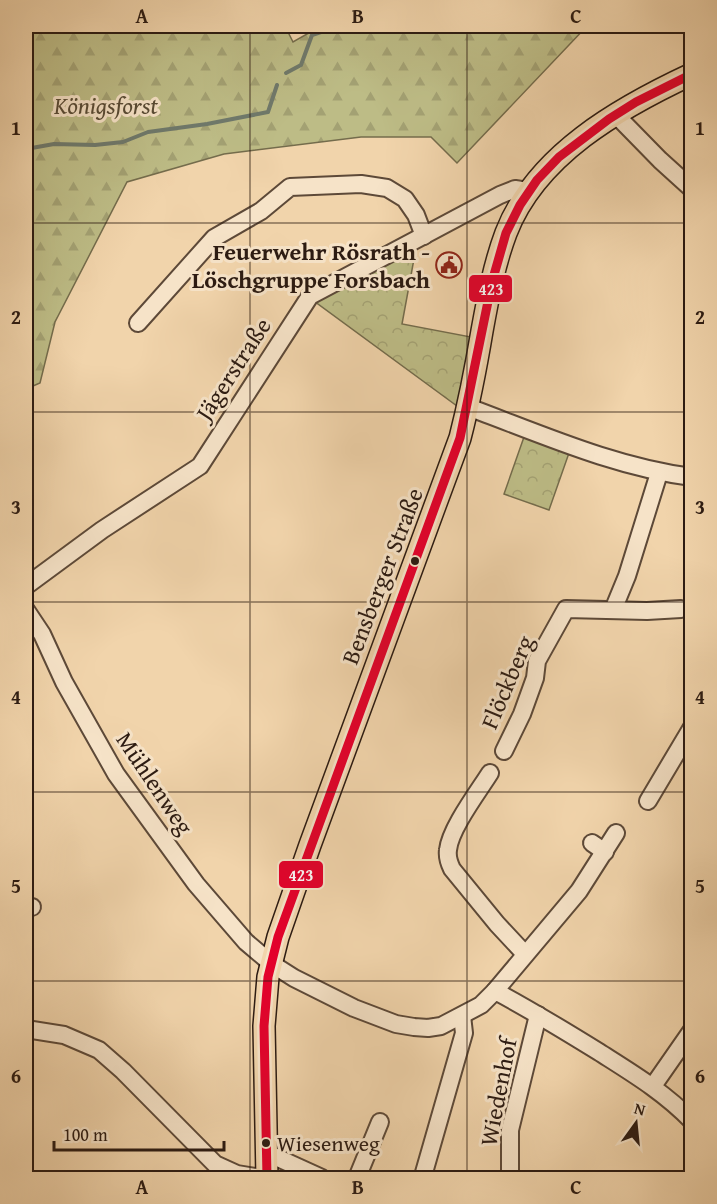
<svg xmlns="http://www.w3.org/2000/svg" width="717" height="1204" viewBox="0 0 717 1204" font-family="'Gentium Book Plus',serif">
  <style>
    .forest { fill: url(#forest-firs); stroke: #746c4c; stroke-width: 1.5 }
    .park { fill: url(#park-crowns); stroke: #746c4c; stroke-width: 1.5 }
    .lines { fill: none; stroke-linecap: round; stroke-linejoin: round }
    .stream { stroke: #6f796b; stroke-width: 4 }
    .minor-casing { stroke: #5d4938; stroke-width: 20 }
    .major-casing { stroke: #2c1b12; stroke-width: 24 }
    .minor { stroke: #f6e3c8; stroke-width: 16 }
    .major { stroke: #f1d4ab; stroke-width: 21 }
    .bus-1-casing { stroke: #f6e3c8; stroke-width: 14 }
    .bus-1 { stroke: #e4002b; stroke-width: 9 }
    .grid { fill: none; stroke: #2c1b12; stroke-width: 1.5; stroke-opacity: 0.55 }
    .bus-dot { fill: #2c1b12; stroke: #f6e3c8; stroke-width: 2 }
    .labels { text-anchor: middle; dominant-baseline: central; stroke-width: 6; stroke-linejoin: round; paint-order: stroke }
    .bus-label { font-size: 22px; fill: #2c1b12; stroke: #f6e3c8; text-anchor: start }
    .park-label { font-size: 24px; font-style: italic; fill: #584b35; stroke: #f6e3c8 }
    .poi-label { font-size: 24px; font-weight: bold; fill: #2c1b12; stroke: #f6e3c8; text-anchor: end }
    .street-label { font-size: 24px; fill: #2c1b12; stroke: #f6e3c8 }
    .line-badge { stroke: #f6e3c8; stroke-width: 2 }
    .badge-label { font-size: 16px; text-anchor: middle; font-weight: bold; fill: #fff }
    .neatline { fill: none; stroke: #2c1b12; stroke-width: 2 }
    .grid-label { font-size: 20px; text-anchor: middle; font-weight: bold; fill: #2c1b12 }
  </style>
  <defs>
    <pattern id="forest-firs" width="22" height="20" patternUnits="userSpaceOnUse" patternTransform="scale(1.5)"><rect width="22" height="20" fill="#bdbc86"/><path d="M5 1l3.5 6h-7zM16 11l3.5 6h-7z" fill="#a3a173"/></pattern>
    <pattern id="park-crowns" width="20" height="18" patternUnits="userSpaceOnUse" patternTransform="scale(1.5)"><rect width="20" height="18" fill="#bdbc86"/><path d="M2 6a3 3 0 1 1 6 0M12 15a3 3 0 1 1 6 0" fill="none" stroke="#a3a173"/></pattern>
  </defs>
  <rect width="100%" height="100%" fill="#f1d4ab"/>
  <filter id="stains"><feTurbulence type="fractalNoise" baseFrequency=".00333" numOctaves="4"/><feColorMatrix values="0 0 0 0 .2 0 0 0 0 .09 0 0 0 0 .02 0 0 0 .5 -.17"/></filter>
  <radialGradient id="worn" r=".72"><stop offset=".6" stop-color="#630" stop-opacity="0"/><stop offset="1" stop-color="#630" stop-opacity=".3"/></radialGradient>
  <polygon class="forest" points="26,26 285,26 293,42 321,26 587,26 457,163 431,137 361,137 224,154 127,182 55,322 40,383 26,389"/>
  <g class="park">
    <polygon points="416,248 402,324 471,337 457,406 314,301"/>
    <polygon points="524,437 569,453 549,510 504,494"/>
  </g>
  <g class="lines">
    <g class="stream">
      <polyline points="286,73 301,65 312,35 339,26"/>
      <polyline points="26,149 54,144 95,145 123,142 148,132 207,124 268,112 277,85"/>
    </g>
    <g class="minor-casing">
      <g id="minor">
        <polyline points="615,114 660,160 692,189"/>
        <polyline points="138,323 214,238 261,211 290,187 361,184 387,188 405,199 416,215 424,236"/>
        <path d="M 468,407 C 541,434 614,467 692,477"/>
        <polyline points="26,586 102,530 200,466 310,296 500,195 515,189 528,191"/>
        <path d="M 26,610 L 42,634 L 64,682 L 116,774 L 196,884 L 246,942 L 272,964 L 294,978 L 354,1008 L 396,1024 L 414,1027 L 428,1028 L 441,1026 L 481,1005 L 495,991 C 531,1010 565,1031 599,1052 C 632,1073 664,1092 692,1121"/>
        <polyline points="613,610 627,576 659,473"/>
        <polyline points="504,751 522,714 535,678 537,661 566,609 647,611 681,609"/>
        <path d="M 490,773 C 478,792 450,829 448,850 C 447,857 449,863 452,869 L 497,924 L 525,954"/>
        <polyline points="648,801 692,727"/>
        <polyline points="592,843 605,852"/>
        <polyline points="26,908 32,907"/>
        <polyline points="495,991 579,891 616,833"/>
        <polyline points="26,1029 64,1035 99,1050 123,1071 215,1164 237,1174 262,1178"/>
        <polyline points="653,1086 692,1030"/>
        <polyline points="267,1153 322,1178"/>
        <polyline points="357,1178 380,1122"/>
        <polyline points="426,1178 423,1176 464,1033 462,1016"/>
        <polyline points="510,1178 510,1130 538,1015"/>
      </g>
    </g>
    <g class="major-casing">
      <path id="major" d="M 267,1178 L 264,1026 L 268,977 L 278,937 L 310,845 L 460,438 C 469,403 476,367 482,331 C 488,298 494,265 506,233 C 536,155 619,108 692,74"/>
    </g>
    <use href="#minor" class="minor"/>
    <use href="#major" class="major"/>
    <g class="bus-1-casing">
      <polyline id="bus-1" points="267,1178 264,1026 268,977 278,937 460,438 492,282 506,233 520,205 537,180 559,157 609,119 636,102 692,74"/>
    </g>
    <use href="#bus-1" class="bus-1"/>
  </g>
  <path class="grid" d="M 250,26 L 250,1178M 467,26 L 467,1178M 26,223 L 692,223M 26,412 L 692,412M 26,602 L 692,602M 26,792 L 692,792M 26,981 L 692,981"/>
  <defs>
    <g id="civic-ring" transform="scale(1.35)"><circle r="9.5" fill="#f6e3c8" stroke="#8f2418" stroke-width="1.5"/><path d="M-.6-6.5H3V-4.5H.6V-3L4-1V1h2V6H-6V1h2V-1L-.6-3ZM-1.2 2.5V6h2.4V2.5Z" fill="#8f2418"/></g>
  </defs>
  <g fill-rule="evenodd">
    <use href="#civic-ring" x="449" y="265"/>
  </g>
  <g class="bus-dot">
    <circle cx="415" cy="561" r="5"/>
    <circle cx="266" cy="1143" r="5"/>
  </g>
  <g class="labels">
    <g class="bus-label">
      <text x="277" y="1143">Wiesenweg</text>
    </g>
    <g class="park-label">
      <text x="106" y="105">Königsforst</text>
    </g>
    <g class="poi-label">
      <text x="430" y="251">Feuerwehr Rösrath -<tspan x="430" dy="28">Löschgruppe Forsbach</tspan></text>
    </g>
    <g class="street-label">
      <text transform="translate(233 369) rotate(-57)">Jägerstraße</text>
      <text transform="translate(382 576) rotate(-69)">Bensberger Straße</text>
      <text transform="translate(507 682) rotate(-67)">Flöckberg</text>
      <text transform="translate(155 783) rotate(56)">Mühlenweg</text>
      <text transform="translate(498 1092) rotate(-79)">Wiedenhof</text>
    </g>
  </g>
  <g class="line-badge">
    <rect x="468" y="274" width="45" height="29" rx="6" fill="#e4002b"/>
    <rect x="278" y="860" width="46" height="29" rx="6" fill="#e4002b"/>
  </g>
  <g class="badge-label">
    <text x="491" y="295">423</text>
    <text x="301" y="881">423</text>
  </g>
  <rect width="717" height="1204" fill="none" stroke="#f1d4ab" stroke-width="66"/>
  <g transform="translate(636 1123) rotate(15)" stroke="#f6e3c8" stroke-width="4.5" paint-order="stroke">
  <path d="M0-4.5L10 22L0 15L-10 22Z" fill="#2c1b12"/>
  <text y="-9" font-size="16" font-weight="bold" text-anchor="middle" fill="#2c1b12">N</text>
  </g>
  <path d="M54 1141v9h170v-9" fill="none" stroke="#2c1b12" stroke-width="3"/>
  <text x="63" y="1141" font-size="18" fill="#2c1b12" stroke="#f6e3c8" stroke-width="4.5" paint-order="stroke">100 m</text>
  <rect x="33" y="33" width="651" height="1138" class="neatline"/>
  <g class="grid-label">
    <text x="142" y="23">A</text>
    <text x="358" y="23">B</text>
    <text x="576" y="23">C</text>
    <text x="16" y="135">1</text>
    <text x="700" y="135">1</text>
    <text x="16" y="324">2</text>
    <text x="700" y="324">2</text>
    <text x="16" y="514">3</text>
    <text x="700" y="514">3</text>
    <text x="16" y="704">4</text>
    <text x="700" y="704">4</text>
    <text x="16" y="893">5</text>
    <text x="700" y="893">5</text>
    <text x="16" y="1083">6</text>
    <text x="700" y="1083">6</text>
    <text x="142" y="1194">A</text>
    <text x="358" y="1194">B</text>
    <text x="576" y="1194">C</text>
  </g>
  <rect width="100%" height="100%" filter="url(#stains)"/>
  <rect width="100%" height="100%" fill="url(#worn)"/>
</svg>
